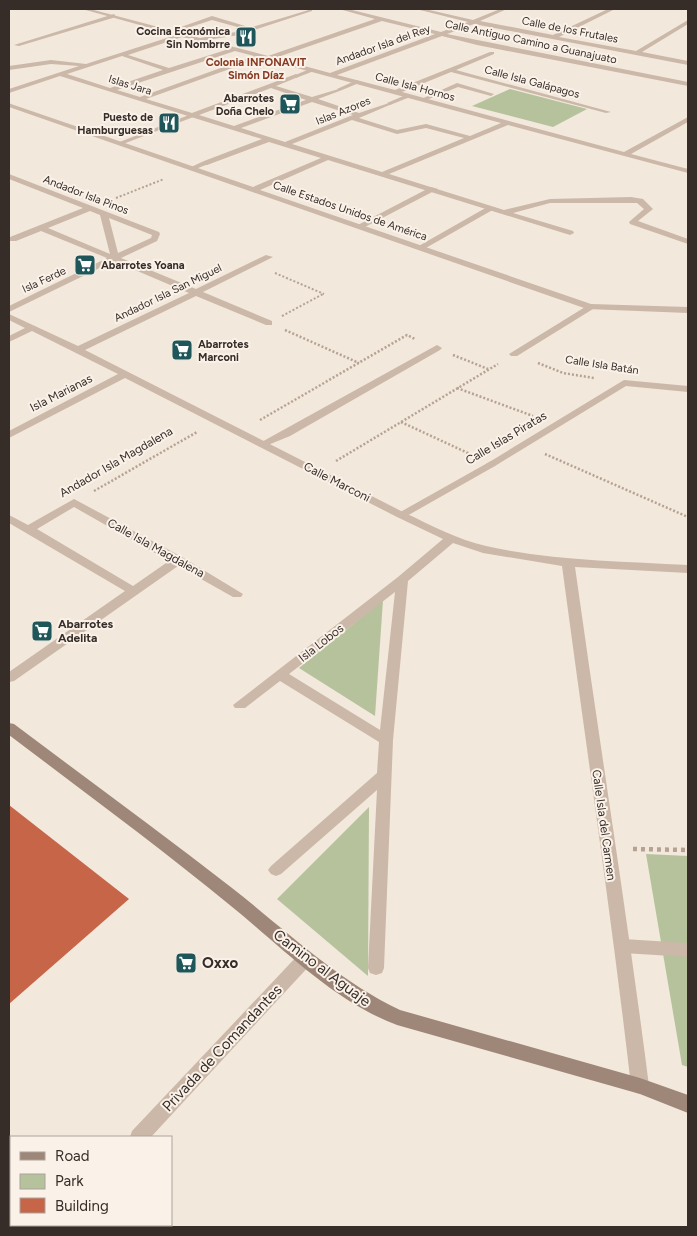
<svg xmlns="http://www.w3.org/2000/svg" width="697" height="1236" viewBox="0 0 697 1236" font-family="Figtree,sans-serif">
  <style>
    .green { fill: #b5c29c }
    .building { fill: #c66547 }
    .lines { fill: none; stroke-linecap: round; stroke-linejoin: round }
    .path-far2 { stroke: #b6a292; stroke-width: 2; stroke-dasharray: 2 2; stroke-linecap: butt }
    .path-far1 { stroke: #b6a292; stroke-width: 2.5; stroke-dasharray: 2 2; stroke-linecap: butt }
    .path { stroke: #b6a292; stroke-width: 4.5; stroke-dasharray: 4 4; stroke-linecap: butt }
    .service { fill: #cbb8a8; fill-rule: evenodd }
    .pedestrian { fill: #cbb8a8; fill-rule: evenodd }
    .minor { fill: #cbb8a8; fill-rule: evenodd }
    .secondary { fill: #9e8779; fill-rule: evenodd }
    .labels { text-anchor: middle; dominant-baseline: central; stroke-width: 4; stroke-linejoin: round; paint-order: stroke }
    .far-street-label { font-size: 11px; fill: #372d28; stroke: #faf2e9 }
    .far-poi-label { font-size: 11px; font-weight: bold; fill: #372d28; stroke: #faf2e9; text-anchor: end }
    .far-neighbourhood-label { font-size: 11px; font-weight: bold; fill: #873921; stroke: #faf2e9 }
    .street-label { font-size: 12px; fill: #372d28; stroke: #faf2e9 }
    .poi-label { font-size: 12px; font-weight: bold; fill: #372d28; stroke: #faf2e9; text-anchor: start }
    .near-poi-label { font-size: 15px; font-weight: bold; fill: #372d28; stroke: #faf2e9; text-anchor: start }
    .near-street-label { font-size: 15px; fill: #372d28; stroke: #faf2e9 }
  </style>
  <rect width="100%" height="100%" fill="#f2e8dc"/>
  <g class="green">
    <polygon points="510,89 587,109 553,127 472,106"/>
    <polygon points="383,600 375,716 299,668"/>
    <polygon points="369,807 368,976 277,899"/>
    <polygon points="646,854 688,856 688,1067 682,1065"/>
  </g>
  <polygon class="building" points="9,805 129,899 9,1004"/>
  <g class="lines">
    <g class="path-far2">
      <polyline points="116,198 164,179"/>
      <polyline points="275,273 324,294"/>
      <polyline points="282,316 323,294"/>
    </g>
    <g class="path-far1">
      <polyline points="285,330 359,363"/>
      <polyline points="453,355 488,369"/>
      <polyline points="538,363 563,373 594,378"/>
      <polyline points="457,388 533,416"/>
      <polyline points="260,420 407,335 415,339"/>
      <polyline points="401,422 470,454"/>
      <polyline points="545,454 688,517"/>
      <polyline points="336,461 498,364"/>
      <polyline points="94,491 197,432"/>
    </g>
    <polyline class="path" points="633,849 688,850"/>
    <g class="service">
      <polygon points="212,16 255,29 252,31 212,20 172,33 167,32"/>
      <polygon points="457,83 494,94 491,96 458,87 424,101 419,100"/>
      <polygon points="437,345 442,348 440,350 290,436 263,447 258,444"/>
      <polygon points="623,939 688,943 688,957 623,953 617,951 615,946 617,941"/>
    </g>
    <g class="pedestrian">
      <polygon points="114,14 116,17 19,46 14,45"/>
      <polygon points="312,68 314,71 296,78 293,76"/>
      <polygon points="357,80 360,82 359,83 342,90 337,89"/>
      <polygon points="408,94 411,96 410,97 390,105 387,103"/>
      <polygon points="194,113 196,114 196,116 123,144 117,143"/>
      <polygon points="204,161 211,163 193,170 189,168"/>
      <polygon points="431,187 438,189 363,228 356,226"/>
      <polygon points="489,206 496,208 424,249 417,247"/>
      <polygon points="590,304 593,305 593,309 517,356 511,356 509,354"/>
      <polygon points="491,461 495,462 496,464 495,466 405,517 397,517 395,515"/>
    </g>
    <g class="minor">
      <path d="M 82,9 L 90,9 L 200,38 L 236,32 L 312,9 L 312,11 L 239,35 L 207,40 L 268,56 L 375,19 L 339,9 L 348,9 L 441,32 L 468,22 L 416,9 L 425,9 L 473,20 L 500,9 L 507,9 L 480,21 L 553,35 L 608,9 L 615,9 L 559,37 L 636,51 L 688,20 L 688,24 L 642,52 L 688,61 L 688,65 L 474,24 L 447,34 L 688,82 L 688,86 L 477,45 L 442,36 L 337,75 L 395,90 L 490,52 L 494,52 L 494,54 L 456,70 L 611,112 L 606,113 L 451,72 L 402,92 L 624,152 L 688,117 L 688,122 L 631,154 L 688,169 L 688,173 L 508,125 L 389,174 L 504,210 L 550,199 L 631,197 L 643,199 L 653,209 L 638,221 L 688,239 L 688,244 L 630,224 L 629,222 L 644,209 L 637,203 L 550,203 L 513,213 L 573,231 L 574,233 L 570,235 L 328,160 L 260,190 L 591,304 L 688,307 L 688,313 L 587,309 L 9,107 L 9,103 L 11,104 L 253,187 L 321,158 L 269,142 L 207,165 L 204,165 L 204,161 L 262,139 L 60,76 L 9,93 L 9,89 L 79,66 L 51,64 L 9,70 L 9,66 L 51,60 L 86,64 L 176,35 ZM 382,21 L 435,34 L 330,73 L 275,58 ZM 182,37 L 229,49 L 169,68 L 128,55 ZM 235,51 L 254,56 L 140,97 L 117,90 ZM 122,56 L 163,70 L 110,88 L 67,74 ZM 260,58 L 501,123 L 470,136 L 426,124 L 397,130 L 359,118 L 392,104 L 392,102 L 359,113 L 318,99 L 342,90 L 342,88 L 312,97 L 276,86 L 298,77 L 299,76 L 296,74 L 192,113 L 146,99 ZM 271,88 L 306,100 L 234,126 L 199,115 ZM 312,102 L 353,115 L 285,142 L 241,128 ZM 352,120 L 397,134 L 426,128 L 464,138 L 382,172 L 292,144 Z"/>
      <path d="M 9,174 L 159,232 L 160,234 L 157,241 L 121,258 L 196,289 L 266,255 L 273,257 L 203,292 L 272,321 L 272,325 L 266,325 L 196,296 L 85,350 L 405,513 C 431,525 458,540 486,546 C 553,561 621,561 688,565 L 688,573 L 575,567 C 599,740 627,913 649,1086 L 646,1092 L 640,1094 L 634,1092 L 631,1086 C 611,912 585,739 562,566 L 483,553 L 453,543 L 408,581 L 393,740 L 384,968 L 382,973 L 376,975 L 370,973 L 368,968 L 377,790 L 281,874 L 276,876 L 271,874 L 268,870 L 271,866 L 377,773 L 379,742 L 280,681 L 245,708 L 235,708 L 233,705 L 398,577 L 443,539 L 397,517 L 125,378 L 9,438 L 9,431 L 118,374 L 32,331 L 9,342 L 9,336 L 25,328 L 9,320 L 9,314 L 78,346 L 189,293 L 114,261 L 9,312 L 9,306 L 107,258 L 41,231 L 16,241 L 10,241 L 10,237 L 83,208 L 9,179 ZM 90,211 L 100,215 L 110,254 L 48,228 ZM 109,218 L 152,235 L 151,238 L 118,253 ZM 395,592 L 380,730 L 289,674 Z"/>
      <polygon points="624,380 688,386 688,392 626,386 495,466 487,466 486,464"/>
      <path d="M 74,499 L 182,557 L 243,594 L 241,597 L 233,597 L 178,566 L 14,681 L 9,682 L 9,672 L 125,591 L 9,523 L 9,515 L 28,525 ZM 74,507 L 169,561 L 133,586 L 37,529 Z"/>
      <polygon points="305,952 311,954 313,959 311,964 151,1137 130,1137 132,1131 299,954"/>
      <polygon points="47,1225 68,1225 67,1227 46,1227"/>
    </g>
    <path class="secondary" d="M 9,723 L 14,724 C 87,779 160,832 232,888 C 287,931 337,980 400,1010 L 640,1078 L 688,1095 L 688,1113 L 640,1094 L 397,1025 C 333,1001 283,948 231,906 C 159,847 83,791 9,735 Z"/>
  </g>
  <defs>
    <g id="restaurant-square" transform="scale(1.125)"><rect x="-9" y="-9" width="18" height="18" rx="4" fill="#1e5659" stroke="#faf2e9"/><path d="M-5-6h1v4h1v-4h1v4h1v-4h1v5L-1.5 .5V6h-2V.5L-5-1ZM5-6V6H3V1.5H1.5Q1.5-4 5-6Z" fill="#fff"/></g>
    <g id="supermarket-square" transform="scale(1.125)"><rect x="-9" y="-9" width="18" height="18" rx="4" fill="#1e5659" stroke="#faf2e9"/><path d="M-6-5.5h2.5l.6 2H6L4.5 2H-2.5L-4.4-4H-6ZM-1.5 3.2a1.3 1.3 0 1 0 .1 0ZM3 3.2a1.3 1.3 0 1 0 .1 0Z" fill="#fff"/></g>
  </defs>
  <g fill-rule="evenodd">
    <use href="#restaurant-square" x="246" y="37"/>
    <use href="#supermarket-square" x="290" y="104"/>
    <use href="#restaurant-square" x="169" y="123"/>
    <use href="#supermarket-square" x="85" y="265"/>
    <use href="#supermarket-square" x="182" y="350"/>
    <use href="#supermarket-square" x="42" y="631"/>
    <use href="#supermarket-square" x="186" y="963"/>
  </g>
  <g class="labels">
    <g class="far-street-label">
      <text transform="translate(570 30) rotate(11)">Calle de los Frutales</text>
      <text transform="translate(531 42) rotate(12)">Calle Antiguo Camino a Guanajuato</text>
      <text transform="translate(383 45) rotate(-20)">Andador Isla del Rey</text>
      <text transform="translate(532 82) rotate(15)">Calle Isla Galápagos</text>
      <text transform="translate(130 85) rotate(17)">Islas Jara</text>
      <text transform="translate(415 87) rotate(15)">Calle Isla Hornos</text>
      <text transform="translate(343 111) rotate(-22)">Islas Azores</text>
      <text transform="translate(86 195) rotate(21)">Andador Isla Pinos</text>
      <text transform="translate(350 211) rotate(19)">Calle Estados Unidos de América</text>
      <text transform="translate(44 280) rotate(-25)">Isla Ferde</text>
      <text transform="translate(168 293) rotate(-26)">Andador Isla San Miguel</text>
      <text transform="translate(602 365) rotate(9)">Calle Isla Batán</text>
    </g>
    <g class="far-poi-label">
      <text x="230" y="31">Cocina Económica<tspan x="230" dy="13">Sin Nombrre</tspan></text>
      <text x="274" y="98">Abarrotes<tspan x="274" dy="13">Doña Chelo</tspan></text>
      <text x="153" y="117">Puesto de<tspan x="153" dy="13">Hamburguesas</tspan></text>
      <text x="101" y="265" text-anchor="start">Abarrotes Yoana</text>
      <text x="198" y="344" text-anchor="start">Abarrotes<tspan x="198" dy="13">Marconi</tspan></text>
    </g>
    <g class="far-neighbourhood-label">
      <text x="256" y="62">Colonia INFONAVIT<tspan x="256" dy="13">Simón Díaz</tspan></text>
    </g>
    <g class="street-label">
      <text transform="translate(61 393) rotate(-27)">Isla Marianas</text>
      <text transform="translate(506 438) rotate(-31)">Calle Islas Piratas</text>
      <text transform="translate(116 462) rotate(-30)">Andador Isla Magdalena</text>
      <text transform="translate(337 482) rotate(27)">Calle Marconi</text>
      <text transform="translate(156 548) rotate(29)">Calle Isla Magdalena</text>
      <text transform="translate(321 643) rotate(-38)">Isla Lobos</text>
      <text transform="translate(604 825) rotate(82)">Calle Isla del Carmen</text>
    </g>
    <g class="poi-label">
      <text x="58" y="624">Abarrotes<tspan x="58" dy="14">Adelita</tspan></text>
    </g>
    <g class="near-poi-label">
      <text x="202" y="963">Oxxo</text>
    </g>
    <g class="near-street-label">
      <text transform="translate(322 968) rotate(37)">Camino al Aguaje</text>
      <text transform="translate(222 1048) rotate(-47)">Privada de Comandantes</text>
    </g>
  </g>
  <rect width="697" height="1236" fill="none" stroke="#372d28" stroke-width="20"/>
  <rect x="10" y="1136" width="162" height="90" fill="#faf2e9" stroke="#aca39c"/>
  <rect x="20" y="1152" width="25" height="8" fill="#9e8779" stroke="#aca39c"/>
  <text x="55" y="1161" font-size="15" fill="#372d28">Road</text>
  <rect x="20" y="1174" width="25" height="15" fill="#b5c29c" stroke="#aca39c"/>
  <text x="55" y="1186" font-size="15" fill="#372d28">Park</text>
  <rect x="20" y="1198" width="25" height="15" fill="#c66547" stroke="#aca39c"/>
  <text x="55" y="1211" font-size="15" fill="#372d28">Building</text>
</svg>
